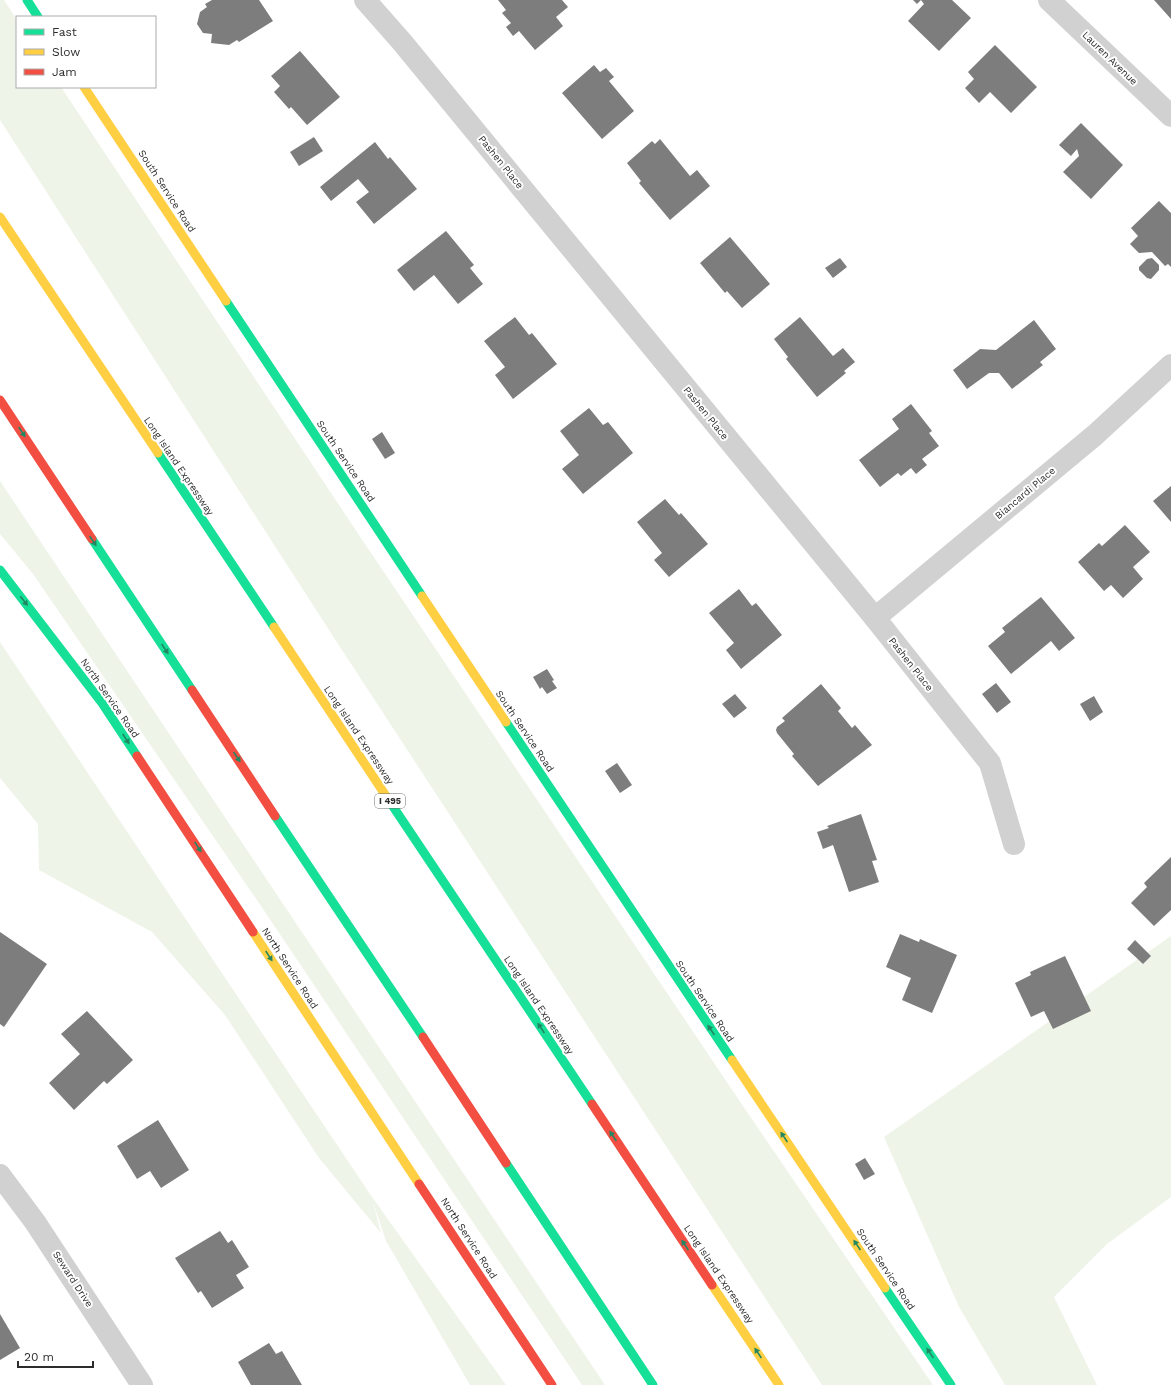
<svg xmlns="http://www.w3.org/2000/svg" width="1171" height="1385" viewBox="0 0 1171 1385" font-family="'Work Sans',sans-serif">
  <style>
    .green { fill: #eff4e9 }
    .building { fill: #7d7d7d }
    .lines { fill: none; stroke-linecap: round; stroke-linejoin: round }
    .street { stroke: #d1d1d1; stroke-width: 22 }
    .fast { stroke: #16e098; stroke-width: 9 }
    .slow { stroke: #ffcf43; stroke-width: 9 }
    .jam { stroke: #f24e42; stroke-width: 9 }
    .oneway { fill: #218662 }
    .labels { text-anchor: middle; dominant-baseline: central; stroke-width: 4; stroke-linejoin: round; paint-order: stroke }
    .shield { fill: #fff; stroke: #6b6b6b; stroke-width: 1 }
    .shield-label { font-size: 9px; font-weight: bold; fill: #2c2c2c }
    .street-label { font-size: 10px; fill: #2c2c2c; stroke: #fff }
  </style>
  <rect width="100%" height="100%" fill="#fff"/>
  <g class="green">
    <polygon points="0,0 4,0 17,20 17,87 61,87 363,541 741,1103 933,1385 822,1385 340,647 0,120"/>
    <polygon points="0,481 605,1385 582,1385 261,906 33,574 0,534"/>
    <polygon points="0,642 370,1194 506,1385 470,1385 386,1241 373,1202 381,1233 319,1158 225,1015 152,932 39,870 38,824 0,778"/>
    <polygon points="1171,936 1171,1197 1107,1244 1054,1297 1097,1385 1005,1385 959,1307 884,1137"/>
  </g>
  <g class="building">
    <polygon points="212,0 259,0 273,21 239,42 237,40 229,45 211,43 212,34 203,33 197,24 200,12 207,7 205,4"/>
    <polygon points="498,0 562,0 568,7 556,17 563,26 535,50 519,31 513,36 506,27 511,23 502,13 506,10"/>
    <polygon points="913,0 952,0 971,18 939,51 908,21 924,4 921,0 917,4"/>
    <polygon points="1154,0 1171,0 1171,19"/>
    <polygon points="995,45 1037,87 1011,113 990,92 979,103 965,88 974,79 968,72"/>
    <polygon points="300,51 340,97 307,125 291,107 289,109 274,92 280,86 271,76"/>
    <polygon points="594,65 600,72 606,68 614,77 609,81 634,111 602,139 562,93"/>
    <polygon points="1081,123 1123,165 1091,199 1063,172 1079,156 1077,149 1071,156 1059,145"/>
    <polygon points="314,137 323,151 299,166 290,152"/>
    <polygon points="660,139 690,176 697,170 710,186 670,220 639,183 641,181 627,163 652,141 655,144"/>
    <polygon points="375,142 388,159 390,157 417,189 374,224 356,202 369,192 358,179 331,201 320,187"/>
    <polygon points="1159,201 1171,213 1171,267 1168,264 1165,266 1152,252 1139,253 1130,244 1138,236 1131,228"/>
    <polygon points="446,231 474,265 470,268 483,284 458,304 434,275 414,291 397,270"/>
    <polygon points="730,237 770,284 742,308 727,291 725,293 700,263"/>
    <polygon points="840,258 847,267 833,278 825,268"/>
    <polygon points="1152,258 1159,265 1159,270 1151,279 1147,278 1139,270 1139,267 1147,259"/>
    <polygon points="515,317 529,335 532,333 557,364 513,399 495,375 505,367 484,341"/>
    <polygon points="800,317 833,356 843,348 855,362 844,371 846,373 817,397 786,359 788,357 774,339"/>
    <polygon points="1034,320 1056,349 1040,362 1043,365 1012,389 999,373 989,373 967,389 953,370 980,349 996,350"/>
    <polygon points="911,404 932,431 929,433 939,446 922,459 927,465 916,474 911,468 901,476 898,473 880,487 859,460 899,429 892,419"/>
    <polygon points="589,408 603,425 608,422 633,453 583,494 562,469 579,455 560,431"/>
    <polygon points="382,432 395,453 385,459 372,439"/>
    <polygon points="1171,486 1171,522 1153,501"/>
    <polygon points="665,499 679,515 681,513 708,544 669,577 654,560 662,553 637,522"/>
    <polygon points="1125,525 1150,552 1133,567 1143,579 1123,598 1111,585 1104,591 1078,562 1099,543 1102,546"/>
    <polygon points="739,589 752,606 756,603 782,635 741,669 726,650 734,643 709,613"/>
    <polygon points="1041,597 1075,638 1059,651 1051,641 1011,674 988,646 1005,632 1002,628"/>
    <polygon points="547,669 554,680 552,681 557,688 547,694 542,687 540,689 533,677"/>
    <polygon points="996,683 1011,702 997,713 982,694"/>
    <polygon points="821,684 841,708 838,711 852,728 855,725 872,745 818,786 792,756 794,754 777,733 776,730 777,727 785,721 782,718"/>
    <polygon points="735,694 747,708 734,718 722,704"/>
    <polygon points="1094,696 1103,712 1090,721 1080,704"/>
    <polygon points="617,763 632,785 620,793 605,771"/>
    <polygon points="861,814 877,860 872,861 879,882 849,892 833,845 823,849 817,832 829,828 827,826"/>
    <polygon points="1171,857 1171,910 1154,926 1131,903 1147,887 1144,883"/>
    <polygon points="0,932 47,964 4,1027 0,1024"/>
    <polygon points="900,934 919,942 920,939 957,955 932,1013 902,1000 911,978 886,967"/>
    <polygon points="1135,940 1151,956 1143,964 1127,949"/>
    <polygon points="1065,956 1091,1011 1053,1029 1044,1011 1031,1017 1015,983 1031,975 1030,972"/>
    <polygon points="87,1011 133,1060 107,1084 104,1081 74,1110 49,1083 80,1054 61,1034"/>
    <polygon points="158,1120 189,1170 161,1188 150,1171 137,1179 117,1146"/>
    <polygon points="865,1158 875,1174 864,1180 855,1164"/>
    <polygon points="220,1231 228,1243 232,1240 249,1267 236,1275 244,1288 212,1308 201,1291 198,1293 175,1258"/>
    <polygon points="0,1314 20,1348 0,1360"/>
    <polygon points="269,1343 276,1354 282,1351 302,1385 251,1385 238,1362"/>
  </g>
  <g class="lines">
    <g class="street">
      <polyline points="365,0 402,42 875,618 990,763 1014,844"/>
      <polyline points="1049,0 1171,116"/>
      <polyline points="875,618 1095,435 1171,365"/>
      <polyline points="0,1175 35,1222 142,1385"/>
    </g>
    <g class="fast">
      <polyline points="27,0 38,17"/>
      <polyline points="226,301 422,596"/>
      <polyline points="158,453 274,627"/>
      <polyline points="92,539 192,690"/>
      <polyline points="0,570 102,703 137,756"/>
      <polyline points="506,722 732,1060"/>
      <polyline points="386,796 592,1104"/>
      <polyline points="275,816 423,1037"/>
      <polyline points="506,1163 653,1385"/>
      <polyline points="885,1288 951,1385"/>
    </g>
    <g class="slow">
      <polyline points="84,87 226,301"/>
      <polyline points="0,217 158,453"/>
      <polyline points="422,596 506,722"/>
      <polyline points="274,627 386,796"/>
      <polyline points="253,932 419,1184"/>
      <polyline points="732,1060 885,1288"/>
      <polyline points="712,1285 779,1385"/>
    </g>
    <g class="jam">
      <polyline points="0,400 92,539"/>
      <polyline points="192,690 275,816"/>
      <polyline points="137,756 253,932"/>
      <polyline points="423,1037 506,1163"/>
      <polyline points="592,1104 712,1285"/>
      <polyline points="419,1184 552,1385"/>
    </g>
  </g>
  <defs><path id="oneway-solid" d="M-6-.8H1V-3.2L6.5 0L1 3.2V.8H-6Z"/></defs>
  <g class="oneway">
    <use href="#oneway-solid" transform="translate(22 432) rotate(57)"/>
    <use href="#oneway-solid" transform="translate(93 541) rotate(56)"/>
    <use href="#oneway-solid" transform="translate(24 601) rotate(52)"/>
    <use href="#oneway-solid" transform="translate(165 649) rotate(56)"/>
    <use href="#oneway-solid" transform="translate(126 739) rotate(57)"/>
    <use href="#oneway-solid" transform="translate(237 757) rotate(56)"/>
    <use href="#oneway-solid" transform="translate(198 847) rotate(57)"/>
    <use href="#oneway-solid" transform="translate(269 956) rotate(57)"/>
    <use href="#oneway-solid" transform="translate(541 1028) rotate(-124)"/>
    <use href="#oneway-solid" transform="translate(711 1030) rotate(-124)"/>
    <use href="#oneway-solid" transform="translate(613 1136) rotate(-124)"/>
    <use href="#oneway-solid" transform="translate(784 1137) rotate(-124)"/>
    <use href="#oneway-solid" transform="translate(685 1245) rotate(-124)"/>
    <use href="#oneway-solid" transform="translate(857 1245) rotate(-124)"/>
    <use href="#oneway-solid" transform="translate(758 1353) rotate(-124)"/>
    <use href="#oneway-solid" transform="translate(930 1353) rotate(-124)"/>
  </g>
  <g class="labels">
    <rect class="shield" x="375" y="794" width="30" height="14" rx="3"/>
    <g class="shield-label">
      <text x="390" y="801">I 495</text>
    </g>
    <g class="street-label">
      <text transform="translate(1110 58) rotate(44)">Lauren Avenue</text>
      <text transform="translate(501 162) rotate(51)">Pashen Place</text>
      <text transform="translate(167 191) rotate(57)">South Service Road</text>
      <text transform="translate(706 413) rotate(51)">Pashen Place</text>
      <text transform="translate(346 461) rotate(56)">South Service Road</text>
      <text transform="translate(179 466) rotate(56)">Long Island Expressway</text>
      <text transform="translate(1025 493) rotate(-40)">Biancardi Place</text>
      <text transform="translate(911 664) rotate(52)">Pashen Place</text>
      <text transform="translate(110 698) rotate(55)">North Service Road</text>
      <text transform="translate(525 731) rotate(56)">South Service Road</text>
      <text transform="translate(359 735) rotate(56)">Long Island Expressway</text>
      <text transform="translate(290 968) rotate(57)">North Service Road</text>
      <text transform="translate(705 1001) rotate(56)">South Service Road</text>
      <text transform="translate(539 1005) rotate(56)">Long Island Expressway</text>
      <text transform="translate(469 1238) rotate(57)">North Service Road</text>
      <text transform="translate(886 1269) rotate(56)">South Service Road</text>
      <text transform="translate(719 1274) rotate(56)">Long Island Expressway</text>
      <text transform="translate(73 1279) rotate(57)">Seward Drive</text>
    </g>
  </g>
  <rect x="16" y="16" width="140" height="72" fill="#ffffff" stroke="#ababab"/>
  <rect x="24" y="29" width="20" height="6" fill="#16e098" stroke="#ababab"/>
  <text x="52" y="36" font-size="12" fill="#2c2c2c">Fast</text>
  <rect x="24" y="49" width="20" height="6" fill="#ffcf43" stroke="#ababab"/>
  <text x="52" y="56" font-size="12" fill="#2c2c2c">Slow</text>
  <rect x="24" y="69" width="20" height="6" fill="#f24e42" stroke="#ababab"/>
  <text x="52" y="76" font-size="12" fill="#2c2c2c">Jam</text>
  <path d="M18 1361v6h75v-6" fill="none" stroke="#2c2c2c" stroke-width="2"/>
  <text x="24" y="1361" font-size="12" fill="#2c2c2c" stroke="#ffffff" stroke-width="3" paint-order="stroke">20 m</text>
</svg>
